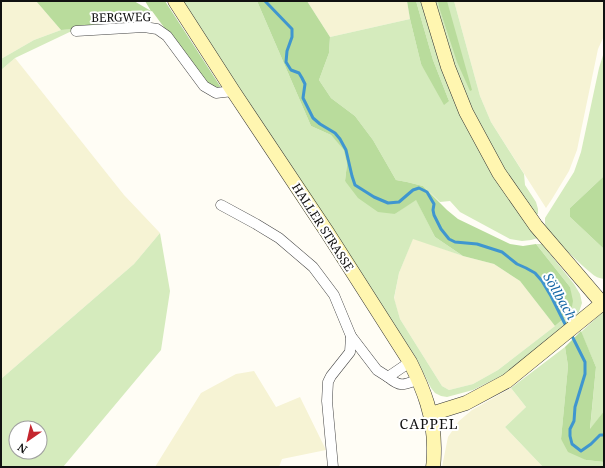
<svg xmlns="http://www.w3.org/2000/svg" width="605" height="468" viewBox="0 0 605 468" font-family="'Noto Serif',serif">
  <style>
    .farmland { fill: #f6f3d4 }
    .green { fill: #d5ebbd; fill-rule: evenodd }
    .forest { fill: #b9dc9c }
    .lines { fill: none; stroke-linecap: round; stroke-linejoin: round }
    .stream { stroke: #3f96cf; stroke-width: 3 }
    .street-casing { stroke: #444; stroke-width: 11 }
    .secondary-casing { stroke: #333; stroke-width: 15 }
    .street { stroke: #fff; stroke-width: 10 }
    .secondary { stroke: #fff6b0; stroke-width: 14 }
    .labels { text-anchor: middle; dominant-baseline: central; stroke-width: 4; stroke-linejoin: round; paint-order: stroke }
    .street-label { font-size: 12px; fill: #111; stroke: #fff }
    .water-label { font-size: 13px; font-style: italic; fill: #1768a6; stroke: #fff }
    .quarter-label { font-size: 14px; letter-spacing: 1px; fill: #111; stroke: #fff }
  </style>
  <rect width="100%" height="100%" fill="#fffdf5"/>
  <g class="farmland">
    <polygon points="1,1 36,1 61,30 34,40 1,59"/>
    <polygon points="307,1 407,1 410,19 330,37"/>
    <polygon points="454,1 604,1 604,36 598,49 577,150 569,171 552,199 546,208 491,122 480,96"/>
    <polygon points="15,58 124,195 160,233 134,264 1,379 1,70"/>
    <polygon points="413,238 463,256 494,264 520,281 555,326 498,370 473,384 449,390 442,386 400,319 394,299 399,273"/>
    <polygon points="254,371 276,407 300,397 326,450 282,459 279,467 155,467 201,393 236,374"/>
    <polygon points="511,388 526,407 505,427 543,467 442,467 448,437 459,421 472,410"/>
  </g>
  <g class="green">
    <polygon points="181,1 257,1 311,126 331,135 345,150 347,164 345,181 395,214 416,199 435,237 463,256 413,239 399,273 394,298 400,319 442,386 449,390 473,384 498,370 555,326 571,312 570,287 536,244 542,244 574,284 580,294 582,303 579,312 572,319 554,335 503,375 473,390 447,397 441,396 435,393 431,388 415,356"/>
    <polygon points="416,1 423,1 444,68 538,238 531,240 522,241 510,239 460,212 450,201 440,202 423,186 407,182 396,180 373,140 355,116 331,98 319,80 329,53 330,37 410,19 421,64 449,101 433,60"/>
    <polygon points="433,1 454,1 480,96 491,122 524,174 525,185 536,202 538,209 538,214 535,214 504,171 470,108 453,65"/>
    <polygon points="76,29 15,58 1,70 1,59 34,40 61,30"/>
    <path d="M 604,52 L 604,176 L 570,208 L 570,217 L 604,249 L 604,279 C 601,278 598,278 595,276 C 586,270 547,233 545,224 C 545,222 545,219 545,218 L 574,172 L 581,152 L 599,68 Z"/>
    <path d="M 160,233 L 170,291 L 161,350 L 63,467 L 1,467 L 1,379 L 134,264 ZM 16,428 L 40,428 L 40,452 L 16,452 Z"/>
    <polygon points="604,311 604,411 590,430 596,367 581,332"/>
    <polygon points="565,347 568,366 561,439 586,460 604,462 604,467 543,467 505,427 526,407 511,388"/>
  </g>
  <g class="forest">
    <polygon points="36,1 134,1 151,11 145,1 165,1 222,89 218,89 205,83 152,11 76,29 61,30"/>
    <polygon points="257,1 307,1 330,37 329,53 319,80 331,98 355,116 373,140 396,180 407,182 423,186 447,210 458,219 510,244 523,246 536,244 570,287 573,301 571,312 555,326 520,281 494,264 463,256 435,237 416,200 395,214 378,212 358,198 345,181 347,164 344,150 331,135 311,126"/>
    <polygon points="407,1 416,1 433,60 449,101 444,105 421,64 410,19"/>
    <polygon points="438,1 447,1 472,90 470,91 457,62 439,7"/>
    <polygon points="604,176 604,249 570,217 570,208"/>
    <polygon points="581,331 596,367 590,429 604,411 604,462 586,460 568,452 561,439 568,366 565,347"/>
  </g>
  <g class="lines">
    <g class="stream">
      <polyline points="265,1 292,29 292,37 287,51 286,62 291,70 299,73 302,78 305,84 303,98 313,118 320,124 335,133 340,139 346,150 352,176 355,185 374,197 388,203 399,202 413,190 419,188 427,192 434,204 433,210 434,215 441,229 449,239 455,242 477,244 502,252 517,264 526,268 535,273 542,281 551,296 567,328"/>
      <polyline points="571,334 585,362 585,374 575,407 574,421 570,429 570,436 572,444 581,451 591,444 600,435 604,435"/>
    </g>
    <g class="street-casing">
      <g id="street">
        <polyline points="76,31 144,27 157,29 167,36 204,86 216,93 233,91"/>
        <polyline points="221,205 256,224 279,238 313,267 334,295 351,336 377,370 388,377 410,362"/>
        <path d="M 388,377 C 401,388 404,385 419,379"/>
        <polyline points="333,467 327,401 328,382 331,376 350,352 351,336"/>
      </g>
    </g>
    <g class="secondary-casing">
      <g id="secondary">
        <path d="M 175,1 L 233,91 L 327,232 L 410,362 C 424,390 434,416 434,448 C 434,454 434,461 433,467"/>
        <polyline points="428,1 448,67 466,112 499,173 536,226 602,303"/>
        <polyline points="431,414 466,403 507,381 604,302"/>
      </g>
    </g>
    <use href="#street" class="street"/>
    <use href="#secondary" class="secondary"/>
  </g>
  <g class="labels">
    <g class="street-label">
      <text transform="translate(121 17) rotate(-1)">BERGWEG</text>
      <text transform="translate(323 227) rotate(57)">HALLER STRASSE</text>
    </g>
    <g class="water-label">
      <text transform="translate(560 296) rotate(60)">Söllbach</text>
    </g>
    <g class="quarter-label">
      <text x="429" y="423">CAPPEL</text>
    </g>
  </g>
  <rect width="605" height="468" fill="none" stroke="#111111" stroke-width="4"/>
  <g transform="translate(28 440) rotate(214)"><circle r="19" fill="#ffffff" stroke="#a0a0a0"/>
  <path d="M0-3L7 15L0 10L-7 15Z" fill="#c4262e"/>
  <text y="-6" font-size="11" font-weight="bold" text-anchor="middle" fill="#111111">N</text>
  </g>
</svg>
